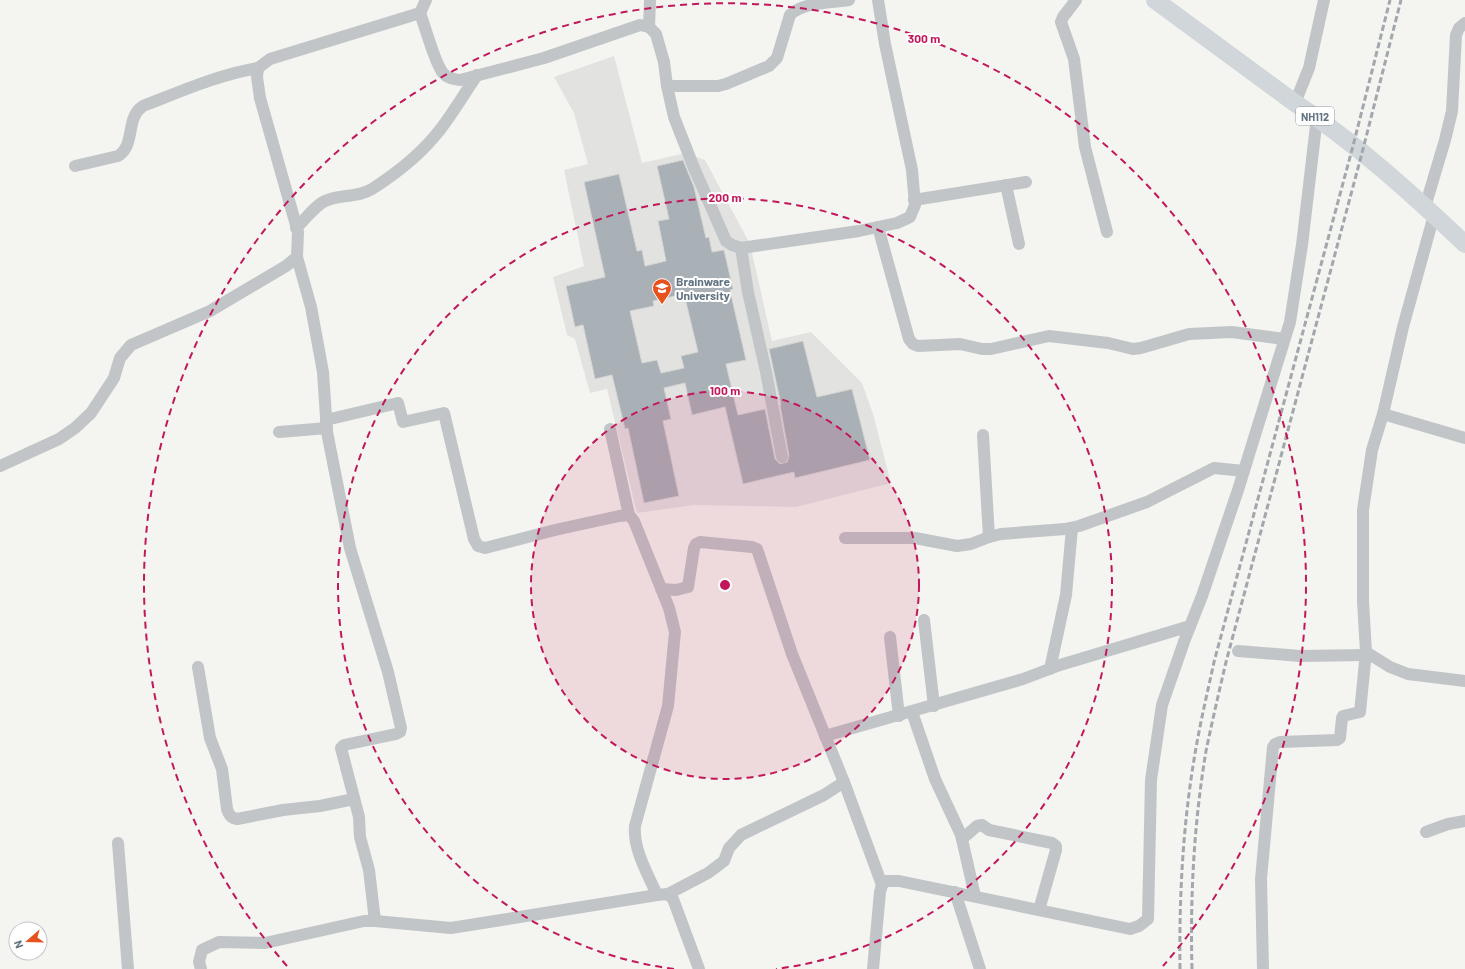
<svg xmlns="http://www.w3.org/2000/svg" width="1465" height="969" viewBox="0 0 1465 969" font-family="Barlow,sans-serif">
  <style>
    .built { fill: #e2e3e1 }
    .building { fill: #a9b1b7; stroke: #d5d5d3; fill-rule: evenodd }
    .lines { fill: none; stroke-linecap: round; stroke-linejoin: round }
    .minor { stroke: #c1c5c8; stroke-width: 12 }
    .highway { stroke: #d1d6da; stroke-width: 18 }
    .rail { stroke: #a1a7ad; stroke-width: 3; stroke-dasharray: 6 3; stroke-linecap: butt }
    .ring { fill: none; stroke: #c2185b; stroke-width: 2; stroke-dasharray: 7 5 }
    .labels { text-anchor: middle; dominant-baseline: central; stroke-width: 4; stroke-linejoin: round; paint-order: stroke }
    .shield { fill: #fff; stroke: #919da8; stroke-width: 1 }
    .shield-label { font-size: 11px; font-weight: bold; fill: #627382 }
    .poi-label { font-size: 12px; font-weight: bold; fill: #627382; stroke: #fff; text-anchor: start }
    .centre { fill: #c2185b; stroke: #fff; stroke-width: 2 }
    .ring-label { font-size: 12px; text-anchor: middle; font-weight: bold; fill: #c2185b; stroke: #fff; stroke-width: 4; stroke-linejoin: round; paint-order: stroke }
  </style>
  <rect width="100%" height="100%" fill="#f4f4f0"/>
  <polygon class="built" points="614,56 642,163 686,153 705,160 750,244 772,341 811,332 862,383 873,414 891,483 796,507 694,505 637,513 607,389 590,393 575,339 567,335 553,277 584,266 564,170 588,164 574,113 554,77"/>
  <path class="building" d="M 683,160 L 694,187 L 706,238 L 709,237 L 712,252 L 724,250 L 733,289 L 730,290 L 746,360 L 726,364 L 738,415 L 765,409 L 775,459 L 780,464 L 787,462 L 789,456 L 780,405 L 781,405 L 769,349 L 803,341 L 817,397 L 852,389 L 870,460 L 795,478 L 794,472 L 743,484 L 725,407 L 692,415 L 685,383 L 664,388 L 671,419 L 663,421 L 679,496 L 644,503 L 628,428 L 625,429 L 612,375 L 595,379 L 583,325 L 575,327 L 566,286 L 605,277 L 584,182 L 619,174 L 637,251 L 642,250 L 645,266 L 666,261 L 658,221 L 669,219 L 657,166 ZM 684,294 L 698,352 L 681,356 L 684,368 L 661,373 L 657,360 L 642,363 L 630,311 L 654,306 L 653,301 Z"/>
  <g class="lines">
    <g class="minor">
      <polyline points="1076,0 1063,17 1061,22 1074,59 1085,147 1107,232"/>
      <path d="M 420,13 C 425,26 435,64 443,73 C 448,79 454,79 460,80 L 544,58 L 640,25 L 649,27 L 656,34 L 664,62 L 667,86 L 674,117 L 694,168 L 726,241 L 732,245 L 741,248 L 859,231 L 897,223 L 910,217 L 915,205 L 912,170 L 885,44 L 878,0"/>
      <polyline points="649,27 650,0"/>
      <path d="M 667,86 L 718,86 L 726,84 L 769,66 L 777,58 L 790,15 C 803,2 831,3 849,0"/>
      <polyline points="1295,103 1309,68 1324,0"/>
      <path d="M 75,166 L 118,156 C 136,145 125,118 143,106 C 182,91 217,75 258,68"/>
      <polyline points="1006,185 1019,244"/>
      <polyline points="914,200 1026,182"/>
      <polyline points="1425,207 1445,140 1452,111 1456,35 1459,28 1465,23"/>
      <polyline points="1434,215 1403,327 1383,414 1372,450 1363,510 1363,601 1366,652 1390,667 1408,674 1465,681"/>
      <polyline points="878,227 909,339 913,344 918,346 960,344 982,349 991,349 1049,336 1108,343 1133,349 1141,348 1189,334 1232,332 1284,339"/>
      <path d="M 296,228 C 305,220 313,208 323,202 C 337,194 358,198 372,189 C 397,173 421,154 439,131 C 453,113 464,94 477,75"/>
      <polyline points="741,248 748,292 766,372 782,457"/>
      <polyline points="297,257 311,307 323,372 327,432 350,548 388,672 401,728 400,732 396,734 344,745 341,748 359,817 360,837 369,870 375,921"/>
      <polyline points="1383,414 1465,438"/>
      <path d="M 326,420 L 398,403 L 403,422 L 444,413 L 474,539 L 478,546 L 485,548 L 555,530 L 619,516 L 629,515 L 634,521 L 669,608 L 675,632 L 668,706 L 635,826 C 633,850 648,874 657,895"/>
      <polyline points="610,429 629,515"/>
      <polyline points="279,432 327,428"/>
      <polyline points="983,435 989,537"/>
      <polyline points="0,466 59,439 75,428 91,413 114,378 120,358 131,345 210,311 286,266 297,257 298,232 260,98 257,77 258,68 270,59 420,13 426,0"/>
      <polyline points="845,538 915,538 957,546 971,544 989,537 1001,534 1065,529 1079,526 1147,502 1214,468 1244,471"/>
      <polyline points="661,589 676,590 688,587 694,548 696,544 700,542 752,547 757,549 792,654 844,782 882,885"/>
      <polyline points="924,620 934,706"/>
      <polyline points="890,637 899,716"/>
      <polyline points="1238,651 1300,656 1366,655"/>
      <path d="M 198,667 L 210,738 L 222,769 L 227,809 C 229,815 231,818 237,819 L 283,810 L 320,806 L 354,799"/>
      <polyline points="1050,669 1066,595 1072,528"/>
      <polyline points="912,712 935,779 961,835 975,896"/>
      <polyline points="825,736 1023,679 1060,665 1190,626"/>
      <polyline points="1426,832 1448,824 1465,821"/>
      <polyline points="962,839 977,826 982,825 989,830 1052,843 1056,846 1056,850 1039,910"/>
      <polyline points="118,843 128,969"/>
      <polyline points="955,892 980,969"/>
      <polyline points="668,894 708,873 724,861 729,848 741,835 824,795 844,782"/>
      <polyline points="201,969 199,962 202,950 219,942 265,943 364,921 375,921 451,928 657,895 668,894 673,899 699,969"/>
      <polyline points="873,969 880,892 882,885 886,881 899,881 1130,929 1139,926 1148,919 1151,780 1162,705 1185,639 1202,596 1238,490 1290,322 1302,245 1317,117"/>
      <polyline points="1263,969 1261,879 1273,747 1275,744 1280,742 1337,740 1340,738 1342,718 1343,716 1360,712 1366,652"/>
    </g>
    <path class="highway" d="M 1155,0 L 1295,103 C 1356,143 1412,194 1465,244"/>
    <g class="rail">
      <path d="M 1180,969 C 1179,895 1183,821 1196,748 C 1201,719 1208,690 1214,662 L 1353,146 L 1390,0"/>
      <path d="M 1192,969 C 1190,896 1194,823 1206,751 C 1212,722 1219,692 1226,662 L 1362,153 L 1401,0"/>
    </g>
  </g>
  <circle cx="725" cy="585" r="194" fill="#c2185b" fill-opacity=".12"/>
  <g class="ring">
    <circle cx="725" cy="585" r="194"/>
    <path d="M674 969A387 387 0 1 1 776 969"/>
    <path d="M287 966A581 581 0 1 1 1163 966"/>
  </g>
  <defs>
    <g id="university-pin" transform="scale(1)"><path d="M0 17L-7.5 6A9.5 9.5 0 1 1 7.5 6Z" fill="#e7511d" stroke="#fff"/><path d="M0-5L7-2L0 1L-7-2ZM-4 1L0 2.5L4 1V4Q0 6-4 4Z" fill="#fff"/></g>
  </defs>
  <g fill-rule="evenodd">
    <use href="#university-pin" x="662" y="288"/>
  </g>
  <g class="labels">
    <rect class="shield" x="1296" y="107" width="38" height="18" rx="3"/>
    <g class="shield-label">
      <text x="1315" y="116">NH112</text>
    </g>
    <g class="poi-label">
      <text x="676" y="281">Brainware<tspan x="676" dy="14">University</tspan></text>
    </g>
  </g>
  <circle cx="725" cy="585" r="6" class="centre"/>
  <g class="ring-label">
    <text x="924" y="43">300 m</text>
    <text x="725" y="202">200 m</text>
    <text x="725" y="395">100 m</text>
  </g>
  <g transform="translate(28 941) rotate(250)"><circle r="19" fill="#ffffff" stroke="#c0c7cd"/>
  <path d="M0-3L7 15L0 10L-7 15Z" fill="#e7511d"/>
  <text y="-6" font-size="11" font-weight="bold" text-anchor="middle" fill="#627382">N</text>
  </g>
</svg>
